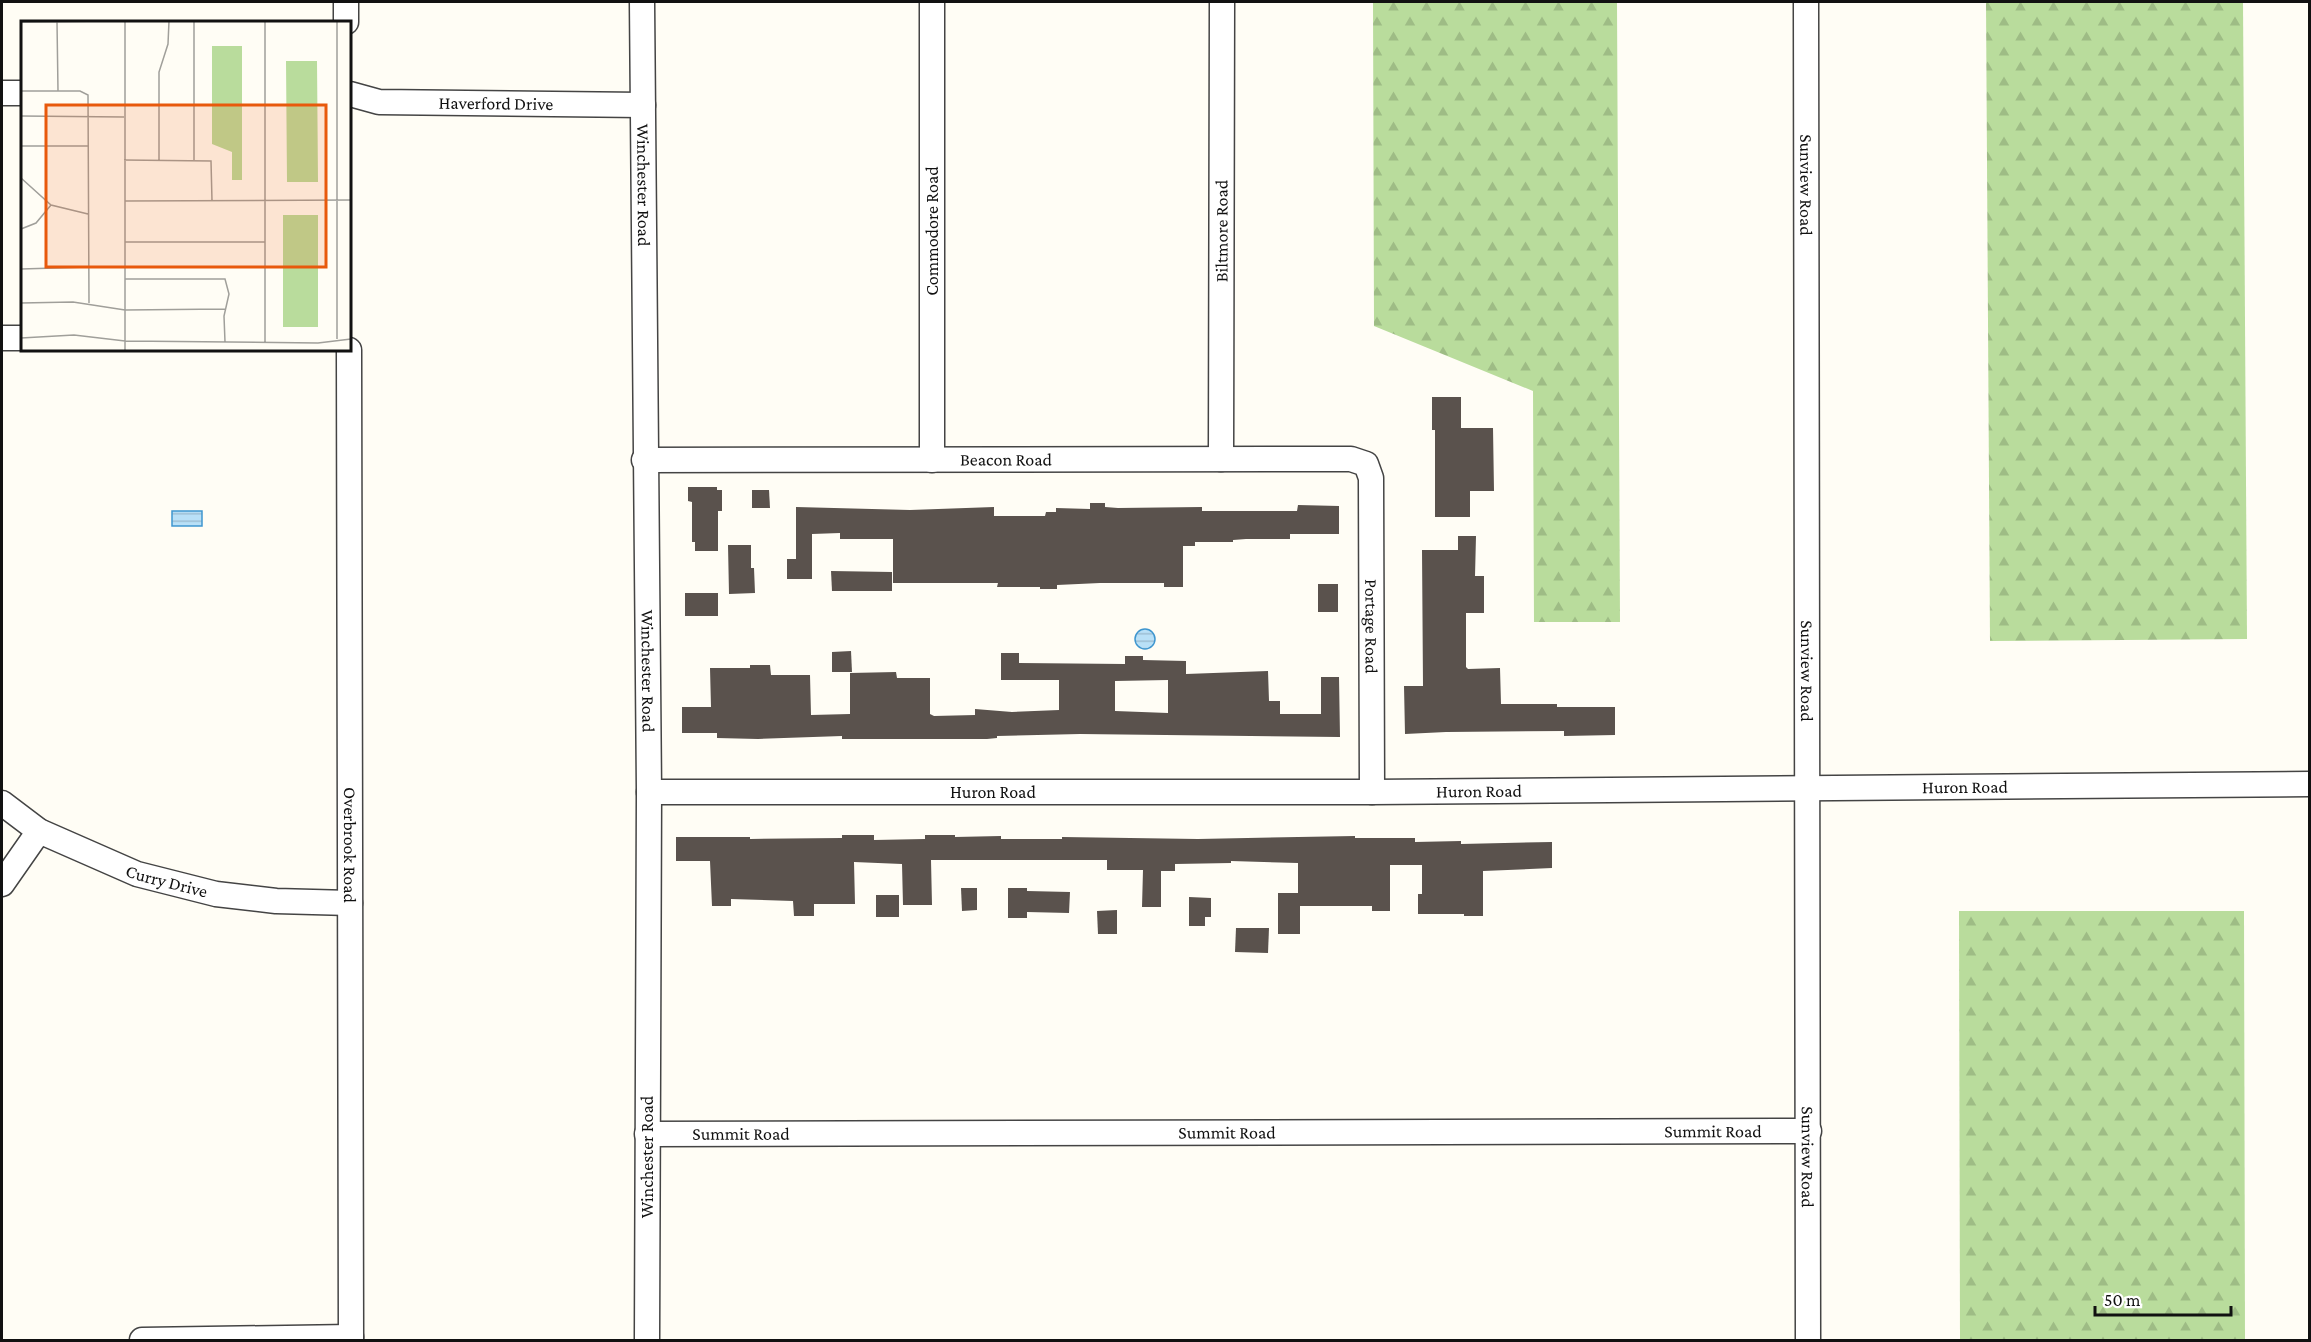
<svg xmlns="http://www.w3.org/2000/svg" width="2311" height="1342" viewBox="0 0 2311 1342" font-family="'Crimson Pro',serif">
  <style>
    .forest { fill: url(#forest-firs) }
    .water { fill: url(#water-rules); stroke: #3f96cf; stroke-width: 1.5 }
    .building { fill: #5a524d; fill-rule: evenodd }
    .lines { fill: none; stroke-linecap: round; stroke-linejoin: round }
    .minor-casing { stroke: #444; stroke-width: 27 }
    .minor { stroke: #fff; stroke-width: 24 }
    .labels { text-anchor: middle; dominant-baseline: central; stroke-width: 6; stroke-linejoin: round; paint-order: stroke }
    .street-label { font-size: 18px; fill: #111; stroke: #fff }
    .inset-road { fill: none; stroke: #a09f9a; stroke-width: 1.5 }
    .view { fill: #e8590c; fill-opacity: 0.15; stroke: #e8590c; stroke-width: 3 }
    .inset-edge { fill: none; stroke: #111; stroke-width: 3 }
  </style>
  <defs>
    <pattern id="forest-firs" width="22" height="20" patternUnits="userSpaceOnUse" patternTransform="scale(1.5)"><rect width="22" height="20" fill="#b9dc9c"/><path d="M5 1l3.5 6h-7zM16 11l3.5 6h-7z" fill="#9ebc85"/></pattern>
    <pattern id="water-rules" width="6" height="5" patternUnits="userSpaceOnUse" patternTransform="scale(1.5)"><rect width="6" height="5" fill="#b9e0f7"/><path d="M0 2.5h6" fill="none" stroke="#9ebfd3"/></pattern>
  </defs>
  <rect width="100%" height="100%" fill="#fffdf5"/>
  <g class="forest">
    <polygon points="1373,2 1617,2 1620,622 1534,622 1533,391 1374,326"/>
    <polygon points="1986,2 2243,2 2247,639 1990,641"/>
    <polygon points="1959,911 2244,911 2245,1340 1960,1340"/>
  </g>
  <g class="water">
    <rect x="172" y="511" width="30" height="15"/>
    <circle cx="1145" cy="639" r="10"/>
  </g>
  <g class="building">
    <polygon points="1432,397 1461,397 1461,428 1493,428 1494,491 1470,491 1470,517 1435,517 1435,430 1432,430"/>
    <polygon points="688,487 717,487 717,490 722,490 722,511 718,511 718,551 695,551 695,542 692,542 692,502 688,501"/>
    <polygon points="752,490 769,490 770,508 752,508"/>
    <polygon points="1090,503 1105,503 1105,507 1118,508 1202,507 1202,511 1297,511 1298,505 1339,506 1339,534 1290,534 1290,539 1246,539 1233,540 1233,542 1195,542 1195,546 1183,546 1183,587 1164,587 1164,583 1100,583 1057,585 1057,589 1040,589 1040,587 997,587 998,583 893,583 893,539 840,539 840,533 812,534 812,579 787,579 787,559 796,559 796,507 910,510 994,507 994,516 1045,516 1046,512 1056,512 1056,508 1090,509"/>
    <polygon points="1458,536 1476,536 1475,576 1484,576 1484,613 1466,613 1466,667 1468,669 1500,668 1501,704 1557,704 1557,707 1615,707 1615,735 1564,736 1564,731 1446,732 1405,734 1404,686 1423,686 1422,550 1458,550"/>
    <polygon points="728,545 751,545 751,568 754,568 755,593 729,594"/>
    <polygon points="831,571 892,572 892,591 832,591"/>
    <rect x="1318" y="584" width="20" height="28"/>
    <rect x="685" y="593" width="33" height="23"/>
    <polygon points="851,651 852,672 832,672 832,652"/>
    <path d="M 1001,653 L 1019,653 L 1019,663 L 1125,664 L 1125,656 L 1143,656 L 1143,660 L 1186,661 L 1186,674 L 1268,671 L 1269,701 L 1280,701 L 1280,714 L 1321,714 L 1321,677 L 1339,677 L 1340,737 L 1080,734 L 997,736 L 997,738 L 987,739 L 842,739 L 842,736 L 758,739 L 717,738 L 717,733 L 682,733 L 682,707 L 711,707 L 710,668 L 750,668 L 750,665 L 770,665 L 771,675 L 810,675 L 811,715 L 850,714 L 850,673 L 896,672 L 897,678 L 930,678 L 930,714 L 934,716 L 975,715 L 975,709 L 1012,712 L 1059,710 L 1059,680 L 1001,680 ZM 1168,680 L 1168,713 L 1115,711 L 1115,681 Z"/>
    <polygon points="842,835 874,835 874,840 925,839 925,835 955,835 955,837 1001,836 1001,839 1062,839 1062,837 1198,839 1355,836 1355,838 1415,838 1415,842 1461,841 1461,844 1552,842 1552,868 1483,871 1483,916 1464,916 1464,914 1418,914 1418,894 1422,894 1422,865 1390,865 1390,911 1372,911 1372,906 1300,906 1300,934 1278,934 1278,893 1298,893 1298,863 1231,861 1231,863 1175,864 1175,871 1161,871 1161,907 1142,907 1143,870 1107,870 1107,860 931,860 932,905 903,905 902,864 854,862 855,904 814,904 814,916 794,916 793,901 731,899 731,906 712,906 710,861 676,861 676,837 750,837 750,839 842,838"/>
    <polygon points="961,888 977,888 977,910 962,911"/>
    <polygon points="1008,888 1027,888 1027,891 1070,892 1069,913 1027,912 1027,918 1008,918"/>
    <rect x="876" y="895" width="23" height="22"/>
    <polygon points="1189,897 1211,898 1211,917 1205,917 1205,926 1189,926"/>
    <polygon points="1117,910 1117,934 1098,934 1097,911"/>
    <polygon points="1236,928 1269,928 1268,953 1235,952"/>
  </g>
  <g class="lines">
    <g class="minor-casing">
      <g id="minor">
        <polyline points="346,2 346,22"/>
        <path id="s1" d="M 642,2 L 649,792 L 647,1340"/>
        <path id="s2" d="M 1806,2 L 1808,1340"/>
        <polyline points="2,93 22,93"/>
        <path id="s3" d="M 350,94 L 379,102 L 643,105"/>
        <polyline points="2,338 22,338"/>
        <path id="s4" d="M 349,350 L 351,1340"/>
        <path id="s5" d="M 1221,459 L 1222,2"/>
        <path id="s6" d="M 644,460 L 1351,459 L 1366,464 L 1371,478 L 1372,792"/>
        <polyline points="932,460 932,2"/>
        <path id="s7" d="M 649,792 L 1372,792 L 2310,784"/>
        <path id="s8" d="M 2,803 L 39,831 L 137,874 L 216,894 L 276,901 L 350,903"/>
        <polyline points="2,884 39,831"/>
        <path id="s9" d="M 647,1134 L 1809,1131"/>
        <polyline points="142,1340 351,1337"/>
      </g>
    </g>
    <use href="#minor" class="minor"/>
  </g>
  <g class="labels">
    <g class="street-label">
      <text stroke="none"><textPath href="#s3" startOffset="147">Haverford Drive</textPath></text>
      <text stroke="none"><textPath href="#s1" startOffset="183">Winchester Road</textPath></text>
      <text stroke="none"><textPath href="#s2" startOffset="183">Sunview Road</textPath></text>
      <text stroke="none"><textPath href="#s5" startOffset="228">Biltmore Road</textPath></text>
      <text transform="translate(932 231) rotate(-90)">Commodore Road</text>
      <text stroke="none"><textPath href="#s6" startOffset="362">Beacon Road</textPath></text>
      <text stroke="none"><textPath href="#s6" startOffset="886">Portage Road</textPath></text>
      <text stroke="none"><textPath href="#s1" startOffset="669">Winchester Road</textPath></text>
      <text stroke="none"><textPath href="#s2" startOffset="669">Sunview Road</textPath></text>
      <text stroke="none"><textPath href="#s7" startOffset="1316">Huron Road</textPath></text>
      <text stroke="none"><textPath href="#s7" startOffset="344">Huron Road</textPath></text>
      <text stroke="none"><textPath href="#s7" startOffset="830">Huron Road</textPath></text>
      <text stroke="none"><textPath href="#s4" startOffset="495">Overbrook Road</textPath></text>
      <text stroke="none"><textPath href="#s8" startOffset="184">Curry Drive</textPath></text>
      <text stroke="none"><textPath href="#s9" startOffset="1066">Summit Road</textPath></text>
      <text stroke="none"><textPath href="#s9" startOffset="580">Summit Road</textPath></text>
      <text stroke="none"><textPath href="#s9" startOffset="94">Summit Road</textPath></text>
      <text transform="translate(647 1157) rotate(-90)">Winchester Road</text>
      <text stroke="none"><textPath href="#s2" startOffset="1155">Sunview Road</textPath></text>
    </g>
  </g>
  <g transform="translate(21 21)">
    <rect width="330" height="330" fill="#fffdf5"/>
    <path d="M 191,25 L 221,25 L 221,159 L 211,159 L 211,131 L 191,123 ZM 265,40 L 296,40 L 297,161 L 266,161 ZM 262,194 L 297,194 L 297,306 L 262,306 Z" fill="#b9dc9c"/>
    <path class="inset-road" d="M 244,0 L 244,322M 316,0 L 316,318M 0,1 L 90,0M 36,1 L 37,70M 0,70 L 59,70 L 67,74 L 68,282M 0,95 L 103,96M 0,125 L 67,125M 103,139 L 190,140 L 191,180M 138,139 L 138,51 L 147,23 L 148,0M 173,139 L 173,0M 0,157 L 30,184 L 67,193M 104,180 L 330,179M 0,208 L 15,202 L 30,184M 104,221 L 244,221M 0,248 L 68,246M 104,258 L 204,258 L 208,273 L 203,295 L 204,321M 0,282 L 52,281 L 104,289 L 205,288M 0,317 L 53,314 L 104,320 L 297,322 L 330,318M 104,330 L 104,0"/>
    <path class="view" d="M 25,84 L 305,84 L 305,246 L 25,246 Z"/>
    <rect width="330" height="330" class="inset-edge"/>
  </g>
  <rect width="2311" height="1342" fill="none" stroke="#111111" stroke-width="6"/>
  <path d="M2095 1306v9h136v-9" fill="none" stroke="#111111" stroke-width="3"/>
  <text x="2104" y="1306" font-size="18" fill="#111111" stroke="#ffffff" stroke-width="4.5" paint-order="stroke">50 m</text>
</svg>
